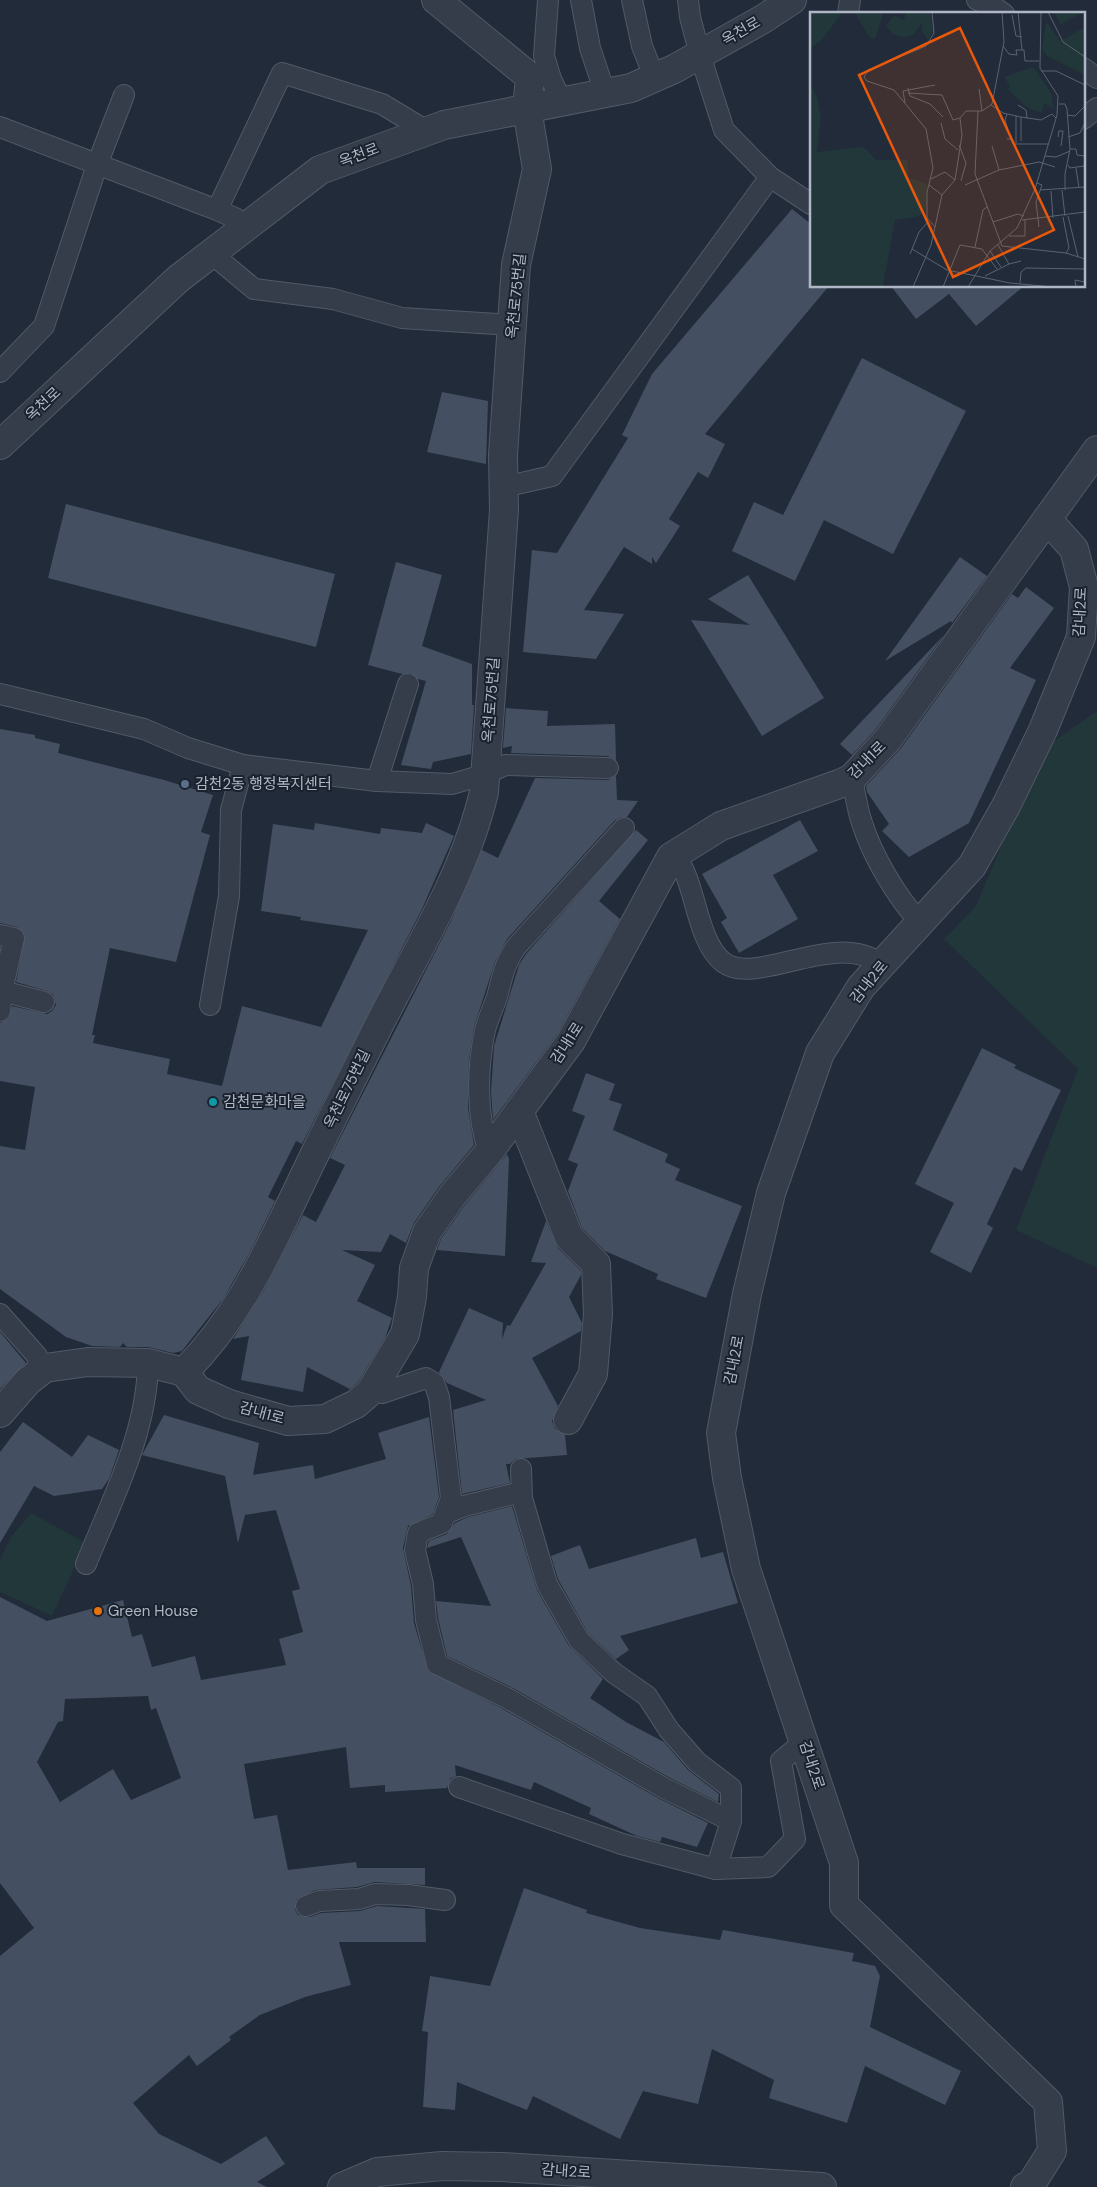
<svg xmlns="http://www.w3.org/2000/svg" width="1097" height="2187" viewBox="0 0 1097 2187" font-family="'DM Sans','Noto Sans KR',sans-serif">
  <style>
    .green { fill: #22373a }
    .building { fill: #445061; fill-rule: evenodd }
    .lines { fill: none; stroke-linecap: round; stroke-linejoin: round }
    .service-casing { stroke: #525a67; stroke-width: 22 }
    .minor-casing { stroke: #525a67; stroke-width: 30 }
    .tertiary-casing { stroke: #525a67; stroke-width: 30 }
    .service { stroke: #343d49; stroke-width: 20 }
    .minor { stroke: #343d49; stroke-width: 28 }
    .tertiary { stroke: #343d49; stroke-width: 28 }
    .service-dot { fill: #5c6f8a; stroke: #1a222e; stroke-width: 2 }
    .culture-dot { fill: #0f9aa8; stroke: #1a222e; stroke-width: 2 }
    .food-dot { fill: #e8710a; stroke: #1a222e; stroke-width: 2 }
    .labels { text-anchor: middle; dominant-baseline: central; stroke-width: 4; stroke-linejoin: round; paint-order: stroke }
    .street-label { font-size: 15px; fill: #afb7c6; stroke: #1a222e }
    .poi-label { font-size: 15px; fill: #afb7c6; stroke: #1a222e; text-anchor: start }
    .inset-road { fill: none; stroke: #5a6371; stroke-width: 1 }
    .view { fill: #e8590c; fill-opacity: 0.15; stroke: #e8590c; stroke-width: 2.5 }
    .inset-edge { fill: none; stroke: #afb7c6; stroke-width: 2.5 }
  </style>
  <rect width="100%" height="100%" fill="#212b39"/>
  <g class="green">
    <polygon points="1097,711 1097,1268 1016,1230 1078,1069 944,939 976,906 1041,750"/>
    <polygon points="31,1513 86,1543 52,1616 0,1592 0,1559 11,1537"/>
  </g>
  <g class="building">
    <polygon points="792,209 811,224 811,286 829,286 705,434 725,444 708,478 698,472 669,519 680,526 656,563 652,557 652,564 624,547 584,610 624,614 596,659 523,652 532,550 557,553 628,438 622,435 652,374"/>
    <polygon points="891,286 1024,286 976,326 949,294 916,319"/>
    <polygon points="862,358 966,411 893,554 824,520 795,581 732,551 754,502 783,515"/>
    <polygon points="442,392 488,401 486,464 427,452"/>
    <polygon points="66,504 335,574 316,647 48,578"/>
    <polygon points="960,557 987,576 952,623 951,621 885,661"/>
    <polygon points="396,562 442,575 422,646 472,664 472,705 474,705 471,754 433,762 431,769 401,765 426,681 418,679 411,673 402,674 368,665"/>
    <polygon points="748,575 824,698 762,736 691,620 750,625 708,599"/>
    <polygon points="1026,587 1054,608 1010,668 1036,680 969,823 909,857 882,831 889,824 867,792 866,786 901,748 1012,594 1018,598"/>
    <polygon points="944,635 876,729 852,755 840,744"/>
    <polygon points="506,708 548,711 547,726 615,724 616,760 608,756 511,753 512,746 503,748"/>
    <polygon points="0,729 35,735 35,738 60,744 58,753 164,780 213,795 201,832 210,835 176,962 110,948 92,1035 95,1035 93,1043 170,1059 167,1074 222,1086 242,1006 321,1027 368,930 300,920 301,917 261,911 273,824 314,830 315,823 380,834 381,828 422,833 426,823 454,836 422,909 302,1144 296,1141 268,1197 275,1201 249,1254 223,1299 182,1351 173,1353 148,1347 127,1347 123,1343 120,1347 92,1346 66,1337 0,1289 0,1146 25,1150 35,1087 0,1081 0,1023 9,1018 12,1006 47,1014 52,1011 56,1005 53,994 47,991 16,982 25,935 17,927 0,923"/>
    <polygon points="616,776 617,800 638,801 627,817 621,817 615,820 507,939 495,962 474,1027 469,1059 468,1108 474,1145 439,1187 414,1223 406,1243 390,1234 381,1252 342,1250 375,1265 357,1301 392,1318 385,1338 359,1381 350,1389 307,1367 303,1392 241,1380 249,1336 233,1339 263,1292 303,1215 316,1222 345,1165 330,1158 450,923 482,850 498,858 535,778 608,780"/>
    <polygon points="800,820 818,851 773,875 798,919 739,953 721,922 727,918 702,874"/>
    <polygon points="636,830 648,840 599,901 620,919 558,1033 493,1120 491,1092 494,1046 519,965 526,954"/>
    <polygon points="982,1048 1016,1065 1014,1068 1061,1090 1022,1171 1014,1167 987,1224 993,1228 971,1273 930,1252 954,1203 915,1184"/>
    <polygon points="586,1073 615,1084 609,1100 622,1104 613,1130 668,1154 665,1162 680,1169 675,1180 742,1206 706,1298 656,1279 658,1274 605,1251 582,1228 568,1191 578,1164 568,1160 585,1116 572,1111"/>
    <polygon points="507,1154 509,1159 505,1256 437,1250 441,1239 464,1206"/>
    <polygon points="546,1221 558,1248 581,1271 581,1275 569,1297 582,1323 581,1331 532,1358 558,1406 552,1421 555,1429 565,1435 567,1455 515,1459 510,1464 506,1464 510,1483 462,1494 453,1410 486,1400 447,1383 439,1372 469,1308 503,1323 502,1339 507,1325 510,1326 546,1263 531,1262"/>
    <polygon points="0,1332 26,1363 0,1389"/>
    <path d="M 164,1415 L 259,1443 L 253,1475 L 313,1465 L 315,1479 L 386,1459 L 378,1433 L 429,1417 L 439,1497 L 433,1514 L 408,1526 L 403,1548 L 411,1586 L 414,1623 L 428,1671 L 501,1708 L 658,1798 L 708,1823 L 697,1847 L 662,1837 L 660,1842 L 637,1836 L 589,1814 L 591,1808 L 534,1782 L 531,1790 L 455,1765 L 456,1776 L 451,1778 L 447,1788 L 385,1792 L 385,1785 L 350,1788 L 346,1747 L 244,1764 L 254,1819 L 277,1815 L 288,1870 L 356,1862 L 357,1868 L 425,1868 L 425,1885 L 375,1882 L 357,1887 L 315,1890 L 297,1899 L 295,1910 L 298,1915 L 310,1917 L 321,1913 L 360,1911 L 377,1906 L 425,1909 L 426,1942 L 339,1942 L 351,1985 L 305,1997 L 260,2015 L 229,2037 L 231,2040 L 197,2066 L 189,2055 L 133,2103 L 159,2134 L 221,2164 L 266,2136 L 285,2164 L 257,2182 L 267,2187 L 0,2187 L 0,1956 L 34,1928 L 0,1883 L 0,1597 L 47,1621 L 123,1600 L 132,1637 L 142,1634 L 152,1667 L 195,1656 L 201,1680 L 286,1665 L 279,1639 L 303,1632 L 292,1591 L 300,1589 L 276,1510 L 245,1515 L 238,1543 L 225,1476 L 142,1455 ZM 148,1696 L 151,1710 L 156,1708 L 181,1778 L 131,1800 L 113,1769 L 60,1802 L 37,1762 L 58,1722 L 63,1721 L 65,1699 Z"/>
    <polygon points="23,1422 72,1457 88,1435 119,1450 109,1479 102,1489 54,1496 34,1486 0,1543 0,1452"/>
    <polygon points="512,1506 537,1590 569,1646 603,1679 590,1698 626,1722 664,1742 688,1770 719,1794 718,1802 670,1778 513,1688 447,1656 438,1618 436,1601 491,1606 461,1537 427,1548 429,1541 447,1534 455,1523 468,1517"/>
    <polygon points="696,1538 701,1558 723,1552 738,1603 620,1636 629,1650 616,1659 588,1633 558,1579 551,1556 580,1545 589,1569"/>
    <polygon points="524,1888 587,1910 586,1913 640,1928 720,1940 723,1930 854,1953 852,1961 875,1966 880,1976 870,2027 961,2071 945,2105 865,2066 847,2123 769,2098 774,2080 712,2049 698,2104 643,2091 620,2139 533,2096 527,2110 457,2082 455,2110 423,2107 428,2032 422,2031 430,1976 490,1986"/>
  </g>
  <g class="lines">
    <g class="service-casing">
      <g id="service">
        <polyline points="548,0 544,56 551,79 562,102"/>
        <polyline points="581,0 590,48 605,93"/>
        <polyline points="632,0 642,46 655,79"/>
        <polyline points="688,0 690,17 700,55 724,130 770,177 811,204"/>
        <polyline points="977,0 993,6 1004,14"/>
        <polyline points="848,14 850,0"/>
        <polyline points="1083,68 1097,78"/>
        <polyline points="1083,119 1097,108"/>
        <polyline points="0,127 217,210 235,218 245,227"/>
        <polyline points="217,210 282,73 382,104 425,130"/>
        <polyline points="212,254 254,289 333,299 402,318 512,325"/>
        <polyline points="0,372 44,326 97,165 124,95"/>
        <polyline points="504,487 552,476 770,177"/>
        <polyline points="0,694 144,729 188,748 243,765 377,781 452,784 486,774 505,765 608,768"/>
        <path d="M 852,778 C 855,792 857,809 862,823 C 872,855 897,898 920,922"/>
        <polyline points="377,781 408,684"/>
        <path d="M 671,857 C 675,861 682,865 684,871 C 696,896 700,944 723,962 C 756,988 836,928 882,965"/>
        <polyline points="0,935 14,938 2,991"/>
        <polyline points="210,1005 229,896 231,810 243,765"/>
        <polyline points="0,1011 2,991 44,1002"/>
        <path d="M 489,1152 C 476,1116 477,1068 485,1030 C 488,1019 493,1008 497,997 C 503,975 503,967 516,947 L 624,828"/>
        <polyline points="0,1314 37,1356 40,1372"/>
        <polyline points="371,1391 382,1393 426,1378 434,1383 439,1397 451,1498 442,1523 418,1533 415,1550 423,1584 426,1620 437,1664 507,1698 664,1788 731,1821"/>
        <polyline points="521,1469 522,1498 547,1584 579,1640 614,1673 647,1696 669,1730 697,1762 731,1788 731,1821 716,1869"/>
        <polyline points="445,1514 464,1506 521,1492"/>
        <path d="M 86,1564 C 112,1500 147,1433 148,1363"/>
        <polyline points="459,1787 622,1844 716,1869 768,1867 795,1839 781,1761 805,1741"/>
        <polyline points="306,1906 319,1901 359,1899 375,1894 408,1895 445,1900"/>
      </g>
    </g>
    <g class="minor-casing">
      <g id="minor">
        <polyline points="519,1111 569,1237 596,1264 598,1314 593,1374 568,1420"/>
        <path d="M 184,1372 C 239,1317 266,1255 299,1187 C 323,1136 349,1085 374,1035 C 413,956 464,878 484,792 L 504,510 L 503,455 L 516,265 L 537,169 L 527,109 L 530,77 L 436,0"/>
        <polyline points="0,1413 28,1381 45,1368 88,1362 148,1363 184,1372 198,1390 229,1404 288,1421 325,1419 356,1404 371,1391 405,1334 412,1297 414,1268 427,1232 452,1196 489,1152 571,1041 671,857 721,826 839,784 852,778 888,739 1097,450"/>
        <polyline points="342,2187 377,2172 442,2166 502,2167 822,2187"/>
        <polyline points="1025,2187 1030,2186 1052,2151 1048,2102 844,1905 844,1863 746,1569 727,1478 721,1433 747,1294 771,1193 820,1053 861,987 972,866 1006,806 1043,730 1081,637 1084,587 1074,549 1047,519"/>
      </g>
    </g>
    <g class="tertiary-casing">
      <polyline id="tertiary" points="0,445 178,279 320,170 444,125 631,88 674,69 763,19 792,0"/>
    </g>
    <use href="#service" class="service"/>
    <use href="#minor" class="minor"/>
    <use href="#tertiary" class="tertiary"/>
  </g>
  <circle class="service-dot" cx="185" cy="784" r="5"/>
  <circle class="culture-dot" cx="213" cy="1102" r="5"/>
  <circle class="food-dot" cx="98" cy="1611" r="5"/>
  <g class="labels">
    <g class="street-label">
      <text transform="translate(741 31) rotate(-30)">옥천로</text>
      <text transform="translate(359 155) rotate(-21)">옥천로</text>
      <text transform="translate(516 296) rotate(-84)">옥천로75번길</text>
      <text transform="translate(43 404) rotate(-43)">옥천로</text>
      <text transform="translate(1080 612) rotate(-87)">감내2로</text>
      <text transform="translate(491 700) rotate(-86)">옥천로75번길</text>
      <text transform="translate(867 760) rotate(-45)">감내1로</text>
      <text transform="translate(869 982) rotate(-51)">감내2로</text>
      <text transform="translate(567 1043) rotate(-57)">감내1로</text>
      <text transform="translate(347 1089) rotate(-64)">옥천로75번길</text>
      <text transform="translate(734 1360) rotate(-79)">감내2로</text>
      <text transform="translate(262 1413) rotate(15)">감내1로</text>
      <text transform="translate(812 1765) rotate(72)">감내2로</text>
      <text transform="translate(566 2171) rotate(4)">감내2로</text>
    </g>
    <g class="poi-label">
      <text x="195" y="784">감천2동 행정복지센터</text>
      <text x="223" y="1102">감천문화마을</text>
      <text x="108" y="1611">Green House</text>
    </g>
  </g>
  <g transform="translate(810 12)">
    <rect width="275" height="275" fill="#212b39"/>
    <path d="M 0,0 L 33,0 L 11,29 L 0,36 ZM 44,0 L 74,0 L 65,27 L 60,26 ZM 96,0 L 120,0 L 123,19 L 118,28 L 112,19 L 112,11 L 104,22 L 94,26 L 83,22 L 76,14 L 84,3 L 94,8 ZM 244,0 L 274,0 L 250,13 ZM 236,9 L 250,29 L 275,15 L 275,63 L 237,44 L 232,37 ZM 220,56 L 225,57 L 242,82 L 243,97 L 234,91 L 232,101 L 219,97 L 198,78 L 200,74 L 194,65 ZM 0,72 L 7,85 L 11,105 L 7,140 L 50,135 L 56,137 L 66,148 L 97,148 L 99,166 L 117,172 L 116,194 L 110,204 L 85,208 L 73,275 L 0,275 Z" fill="#22373a"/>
    <path class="inset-road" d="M 122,0 L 124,21 L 116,34 L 58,58 L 54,65 L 57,69 L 84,78 L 116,117 L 123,156 L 117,180 L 117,206 L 125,215M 208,0 L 212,38M 238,0 L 253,30 L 275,45M 202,3 L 206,24 L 212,25M 193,34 L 199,42 L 207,43 L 206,38 L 214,38 L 215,49 L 229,49M 231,59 L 246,59 L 275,73M 98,76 L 100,84 L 120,92 L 133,105M 169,77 L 172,99M 98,81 L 132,83 L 143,108 L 150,106M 95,91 L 93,79 L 125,73M 249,92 L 255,92 L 257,97 L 260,137 L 255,162 L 255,178M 181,93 L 193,101 L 211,105 L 231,108 L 242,102 L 246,106M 208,93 L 216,98 L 217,106M 168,99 L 165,162 L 192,234 L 256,241 L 275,247M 197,102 L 195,108 L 201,127 L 197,127M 257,103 L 265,104 L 275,94M 211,105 L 211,129M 131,111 L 135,127 L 148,138M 248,125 L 249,119 L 253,119 L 251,134M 258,125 L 270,121 L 275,111M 201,127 L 203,132 L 239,132M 206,131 L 206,104M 149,133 L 156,151 L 151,169M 182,134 L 189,158M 260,137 L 266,137 L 267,143 L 275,144M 235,144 L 246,145 L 260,139M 258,153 L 260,156 L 274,154 L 275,151M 266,156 L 269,176M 121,167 L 135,160 L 145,168M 227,171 L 232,173 L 226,190 L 229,215M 119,173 L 132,183M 155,173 L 189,158 L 229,150 L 245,155M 230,178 L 275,175M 252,178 L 255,204M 241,179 L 243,206M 258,204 L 268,245M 253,205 L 259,236 L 256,241M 212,208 L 275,200M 183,210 L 208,202 L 214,204M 199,224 L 215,224 L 215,208M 188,233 L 199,252 L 211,249M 165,235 L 173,198 L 177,195M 102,237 L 137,258 L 200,271 L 243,275M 180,239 L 191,255M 100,242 L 109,220 L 118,210M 175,264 L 199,252M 210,271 L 211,260 L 216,256 L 275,257M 103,275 L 121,233 L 132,183 L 145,168 L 152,123 L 150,106 L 156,99 L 172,99 L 182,92 L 194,30 L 192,0M 133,275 L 150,233 L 172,237 L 187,257M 158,275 L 180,239 L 207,216 L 225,177 L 247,103 L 248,84 L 230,56 L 231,0M 266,275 L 265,268 L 275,270"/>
    <path class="view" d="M 150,16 L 244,218 L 143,265 L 49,63 Z"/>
    <rect width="275" height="275" class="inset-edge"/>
  </g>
</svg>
